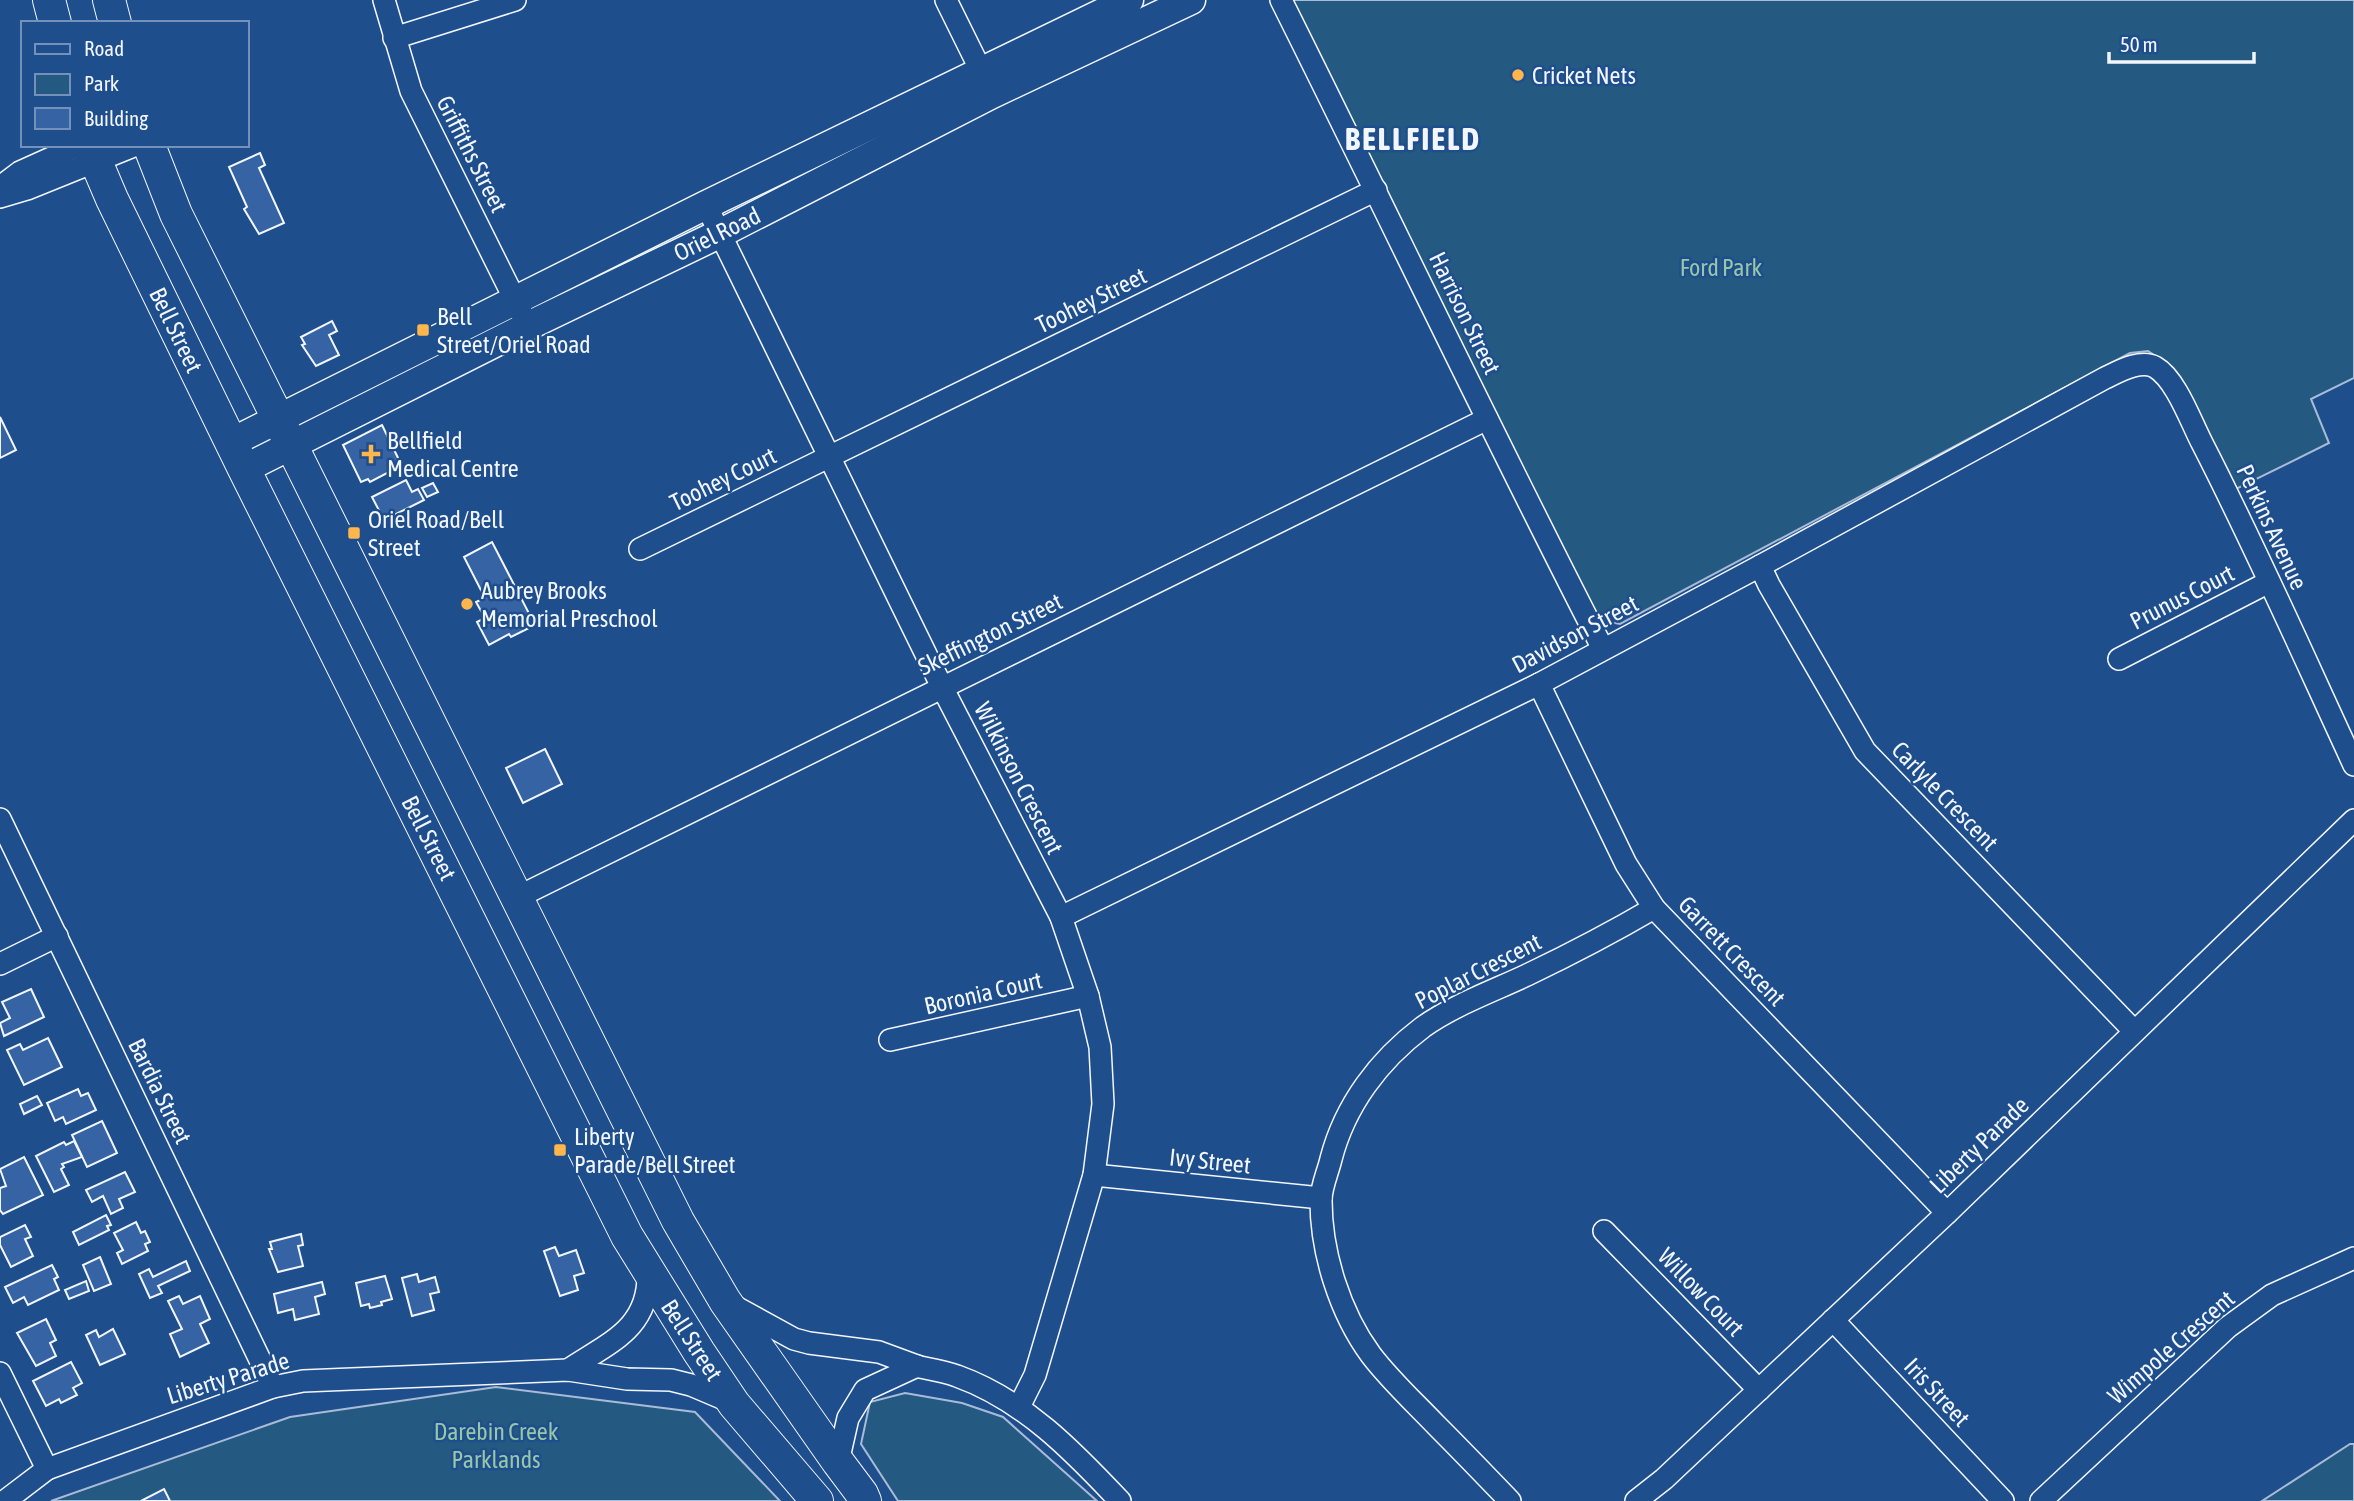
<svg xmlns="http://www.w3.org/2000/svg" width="2354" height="1501" viewBox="0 0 2354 1501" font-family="'Asap Condensed',sans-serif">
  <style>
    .green { fill: #245a82; stroke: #a8bbd7; stroke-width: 2 }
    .building { fill: #3563a3; stroke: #f2f6ff; stroke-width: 2 }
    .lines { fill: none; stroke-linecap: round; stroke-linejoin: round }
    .minor-casing { stroke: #f2f6ff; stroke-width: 24 }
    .major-casing { stroke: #f2f6ff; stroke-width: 31 }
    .highway-casing { stroke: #f2f6ff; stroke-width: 34 }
    .minor { stroke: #1f4e8c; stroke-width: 21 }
    .major { stroke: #1f4e8c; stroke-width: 28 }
    .highway { stroke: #1f4e8c; stroke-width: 32 }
    .poi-dot { fill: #ffb74d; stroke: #1f4e8c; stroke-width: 2.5 }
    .labels { text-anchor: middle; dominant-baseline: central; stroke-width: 5; stroke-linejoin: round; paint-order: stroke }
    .poi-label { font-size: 24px; fill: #f2f6ff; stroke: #1f4e8c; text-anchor: start }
    .street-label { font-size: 24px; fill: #f2f6ff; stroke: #1f4e8c }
    .park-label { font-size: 24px; fill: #97c8a6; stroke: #1f4e8c }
    .district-label { font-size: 32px; font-weight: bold; letter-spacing: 2px; fill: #f2f6ff; stroke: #1f4e8c }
  </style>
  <rect width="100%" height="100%" fill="#1f4e8c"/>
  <g class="green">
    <polygon points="1290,0 2354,0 2354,378 2311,399 2329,443 2236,489 2172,367 2148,351 2130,353 1620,624 1604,621 1593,612"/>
    <polygon points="496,1387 695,1412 780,1501 51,1501 290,1417"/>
    <polygon points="905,1393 962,1403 1003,1417 1097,1501 898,1501 861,1444 870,1402"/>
    <polygon points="2350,1444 2354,1444 2354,1501 2262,1501"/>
  </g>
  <g class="building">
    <polygon points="260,153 265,165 259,168 284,223 259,234 244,209 247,207 229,167"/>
    <polygon points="332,321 337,331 329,335 339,355 316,366 302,345 305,344 301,337"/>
    <polygon points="0,417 16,450 0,458"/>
    <polygon points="382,425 400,462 392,467 393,470 370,482 368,479 361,482 343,445"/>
    <polygon points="406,480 412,492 418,489 424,500 384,520 372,497"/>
    <polygon points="433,483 438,492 427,497 422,488"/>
    <polygon points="492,542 535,625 511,637 509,634 489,645 477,622 485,618 476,602 485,598 464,557"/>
    <polygon points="545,749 562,784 523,803 506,768"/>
    <polygon points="31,989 44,1017 4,1036 0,1023 10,1018 2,1002"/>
    <polygon points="48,1038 62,1067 24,1085 7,1050 20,1044 23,1050"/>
    <polygon points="78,1089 81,1096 88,1093 96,1110 66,1124 63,1117 55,1121 47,1103"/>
    <polygon points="37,1096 42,1105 24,1114 20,1104"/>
    <polygon points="102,1121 117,1153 87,1167 72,1135"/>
    <polygon points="74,1141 82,1157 62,1164 64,1167 61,1169 69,1185 54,1192 36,1156 64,1142 66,1145"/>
    <polygon points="24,1157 43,1195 3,1214 0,1210 0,1188 6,1186 0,1169"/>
    <polygon points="125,1172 135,1192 119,1199 123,1208 111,1214 103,1196 92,1202 86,1190"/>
    <polygon points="106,1215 111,1225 107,1226 109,1230 79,1245 73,1232"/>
    <polygon points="136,1222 141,1233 145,1231 150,1242 145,1244 148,1251 122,1264 117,1253 123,1250 114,1233"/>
    <polygon points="25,1225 31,1237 25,1239 33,1256 11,1267 0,1245 0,1237"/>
    <polygon points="301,1234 303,1245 298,1246 303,1266 278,1272 269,1249 272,1249 270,1242"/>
    <polygon points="555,1247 559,1256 576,1250 584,1273 574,1276 578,1290 560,1296 544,1251"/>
    <polygon points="100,1257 111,1284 94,1291 83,1265"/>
    <polygon points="186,1261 190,1271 158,1286 162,1293 150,1298 139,1274 149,1269 153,1277"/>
    <polygon points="52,1265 58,1277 54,1279 59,1290 28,1305 24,1297 13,1303 5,1287"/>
    <polygon points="417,1274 419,1282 435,1277 439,1292 430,1294 434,1310 412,1316 402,1278"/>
    <polygon points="385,1276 392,1299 381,1302 382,1305 370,1308 369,1304 361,1306 356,1283"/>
    <polygon points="86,1281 89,1291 69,1299 65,1290"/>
    <polygon points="322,1282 325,1294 315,1297 319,1314 295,1320 293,1309 278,1313 274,1294"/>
    <polygon points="179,1296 183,1304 200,1296 210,1319 200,1324 209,1343 180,1357 170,1334 182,1329 168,1301"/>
    <polygon points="46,1319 56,1340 50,1343 56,1356 36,1366 17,1333"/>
    <polygon points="113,1329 125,1354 100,1365 86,1335 96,1330 99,1337"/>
    <polygon points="71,1362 82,1383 73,1388 77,1395 61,1403 59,1399 46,1406 33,1381"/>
    <polygon points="164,1489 170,1501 141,1501"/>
  </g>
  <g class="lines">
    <g class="minor-casing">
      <g id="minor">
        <polyline points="384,0 411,91 528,326"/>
        <polyline points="946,0 987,83"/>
        <path d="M 1281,0 C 1389,216 1492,434 1603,649"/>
        <polyline points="394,38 515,0"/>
        <polyline points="0,187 20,172 80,145"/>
        <polyline points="0,197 27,189 136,145"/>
        <polyline points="706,205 942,687 1061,917 1088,996 1100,1047 1103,1104 1094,1175 1035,1375 1019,1407"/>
        <polyline points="640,549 1376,190"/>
        <polyline points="1760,566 1769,585 1865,751 2134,1031"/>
        <polyline points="2119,659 2269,582"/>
        <polyline points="1539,684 1626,864 1654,908 1947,1213"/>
        <polyline points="0,819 273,1387"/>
        <polyline points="518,897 1487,419"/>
        <path d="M 1061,917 L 1539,684 L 1760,566 L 2105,378 C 2118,372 2140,359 2155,367 C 2176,379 2191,422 2202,443 C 2256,548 2304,657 2354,765"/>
        <polyline points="0,964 57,936"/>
        <polyline points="890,1040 1088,996"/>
        <polyline points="1094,1175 1321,1198"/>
        <polyline points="1604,1231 1759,1390"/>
        <polyline points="732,1305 794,1339 809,1343 879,1352 917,1366"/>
        <polyline points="1833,1320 2003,1501"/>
        <path d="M 915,1366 C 929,1369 944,1371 957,1376 C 1024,1400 1073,1451 1120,1501"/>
        <path d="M 568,1370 C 608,1343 650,1329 648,1272"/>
        <polyline points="0,1373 47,1469"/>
        <polyline points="838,1462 848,1418 865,1390 917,1366"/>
        <polyline points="5,1501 47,1469 273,1387 303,1381 568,1370 627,1379 671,1380 691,1385 731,1402"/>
        <path d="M 1510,1501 C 1485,1475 1461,1450 1436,1425 C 1414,1402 1390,1380 1371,1355 C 1340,1313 1321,1253 1321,1200 C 1321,1187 1328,1172 1331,1159 C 1345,1105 1379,1060 1423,1027 C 1454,1005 1493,991 1527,975 C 1571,954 1613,932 1654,908"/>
        <polyline points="1636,1501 1664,1479 1947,1213 2354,820"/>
        <polyline points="2041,1501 2228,1327 2272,1295 2354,1258"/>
      </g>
    </g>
    <g class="major-casing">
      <g id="major">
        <polyline points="232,442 706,205 1129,0"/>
        <polyline points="244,469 528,326 721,233 992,94 1191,0"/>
      </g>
    </g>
    <g class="highway-casing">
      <g id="highway">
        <polyline points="49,0 55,23"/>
        <polyline points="109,0 115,23"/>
        <polyline points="89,145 112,199 244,469 627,1236 699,1352 734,1404 817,1501"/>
        <polyline points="149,145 176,214 678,1221 725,1301 838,1462 862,1494 865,1501"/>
      </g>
    </g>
    <use href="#minor" class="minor"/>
    <use href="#major" class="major"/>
    <use href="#highway" class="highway"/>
  </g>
  <g class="poi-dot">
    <circle cx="1518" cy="75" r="7"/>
    <rect x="416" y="323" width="14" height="14" rx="3.5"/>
    <path d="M367.5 443.5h7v7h7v7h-7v7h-7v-7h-7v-7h7z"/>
    <rect x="347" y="526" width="14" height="14" rx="3.5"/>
    <circle cx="467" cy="604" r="7"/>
    <rect x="553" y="1143" width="14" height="14" rx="3.5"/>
  </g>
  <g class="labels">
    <g class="poi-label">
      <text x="1532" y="75">Cricket Nets</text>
      <text x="437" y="316">Bell<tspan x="437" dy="28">Street/Oriel Road</tspan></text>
      <text x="387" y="440">Bellfield<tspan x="387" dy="28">Medical Centre</tspan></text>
      <text x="368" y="519">Oriel Road/Bell<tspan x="368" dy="28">Street</tspan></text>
      <text x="481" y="590">Aubrey Brooks<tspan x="481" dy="28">Memorial Preschool</tspan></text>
      <text x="574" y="1136">Liberty<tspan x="574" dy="28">Parade/Bell Street</tspan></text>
    </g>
    <g class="street-label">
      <text transform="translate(472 154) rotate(63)">Griffiths Street</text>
      <text transform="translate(717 234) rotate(-26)">Oriel Road</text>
      <text transform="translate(1091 300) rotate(-26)">Toohey Street</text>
      <text transform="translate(1465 313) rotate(64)">Harrison Street</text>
      <text transform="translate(176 330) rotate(64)">Bell Street</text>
      <text transform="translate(723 479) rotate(-26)">Toohey Court</text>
      <text transform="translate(2272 527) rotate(65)">Perkins Avenue</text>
      <text transform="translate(2182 597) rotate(-27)">Prunus Court</text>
      <text transform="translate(990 634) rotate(-26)">Skeffington Street</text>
      <text transform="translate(1575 634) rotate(-28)">Davidson Street</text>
      <text transform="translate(1019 778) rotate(63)">Wilkinson Crescent</text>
      <text transform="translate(1945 796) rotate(46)">Carlyle Crescent</text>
      <text transform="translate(429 838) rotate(63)">Bell Street</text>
      <text transform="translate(1732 951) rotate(46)">Garrett Crescent</text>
      <text transform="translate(1478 971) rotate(-27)">Poplar Crescent</text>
      <text transform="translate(983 993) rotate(-13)">Boronia Court</text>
      <text transform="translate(160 1091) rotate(64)">Bardia Street</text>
      <text transform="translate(1979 1145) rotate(-44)">Liberty Parade</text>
      <text transform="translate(1210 1161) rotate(6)">Ivy Street</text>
      <text transform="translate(1701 1292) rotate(46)">Willow Court</text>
      <text transform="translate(692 1340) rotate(57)">Bell Street</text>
      <text transform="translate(2171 1347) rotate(-41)">Wimpole Crescent</text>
      <text transform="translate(228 1378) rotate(-17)">Liberty Parade</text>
      <text transform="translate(1937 1392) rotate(47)">Iris Street</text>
    </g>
    <g class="park-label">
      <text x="1721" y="267">Ford Park</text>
      <text x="496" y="1431">Darebin Creek<tspan x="496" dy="28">Parklands</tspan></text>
    </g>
    <g class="district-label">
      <text x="1413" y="138">BELLFIELD</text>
    </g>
  </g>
  <rect x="21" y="21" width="228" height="126" fill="#1f4e8c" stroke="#7391ba" stroke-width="2"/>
  <rect x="35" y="44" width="35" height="10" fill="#1f4e8c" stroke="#7391ba" stroke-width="2"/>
  <text x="84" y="56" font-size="21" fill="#f2f6ff">Road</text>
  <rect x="35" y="74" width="35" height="21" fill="#245a82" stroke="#7391ba" stroke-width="2"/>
  <text x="84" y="91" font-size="21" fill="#f2f6ff">Park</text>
  <rect x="35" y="108" width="35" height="21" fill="#3563a3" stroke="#7391ba" stroke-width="2"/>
  <text x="84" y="126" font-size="21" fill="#f2f6ff">Building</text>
  <path d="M2109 52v10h145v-10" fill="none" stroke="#f2f6ff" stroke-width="3.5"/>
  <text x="2120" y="52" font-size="21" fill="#f2f6ff" stroke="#1f4e8c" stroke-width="5" paint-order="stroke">50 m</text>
</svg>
